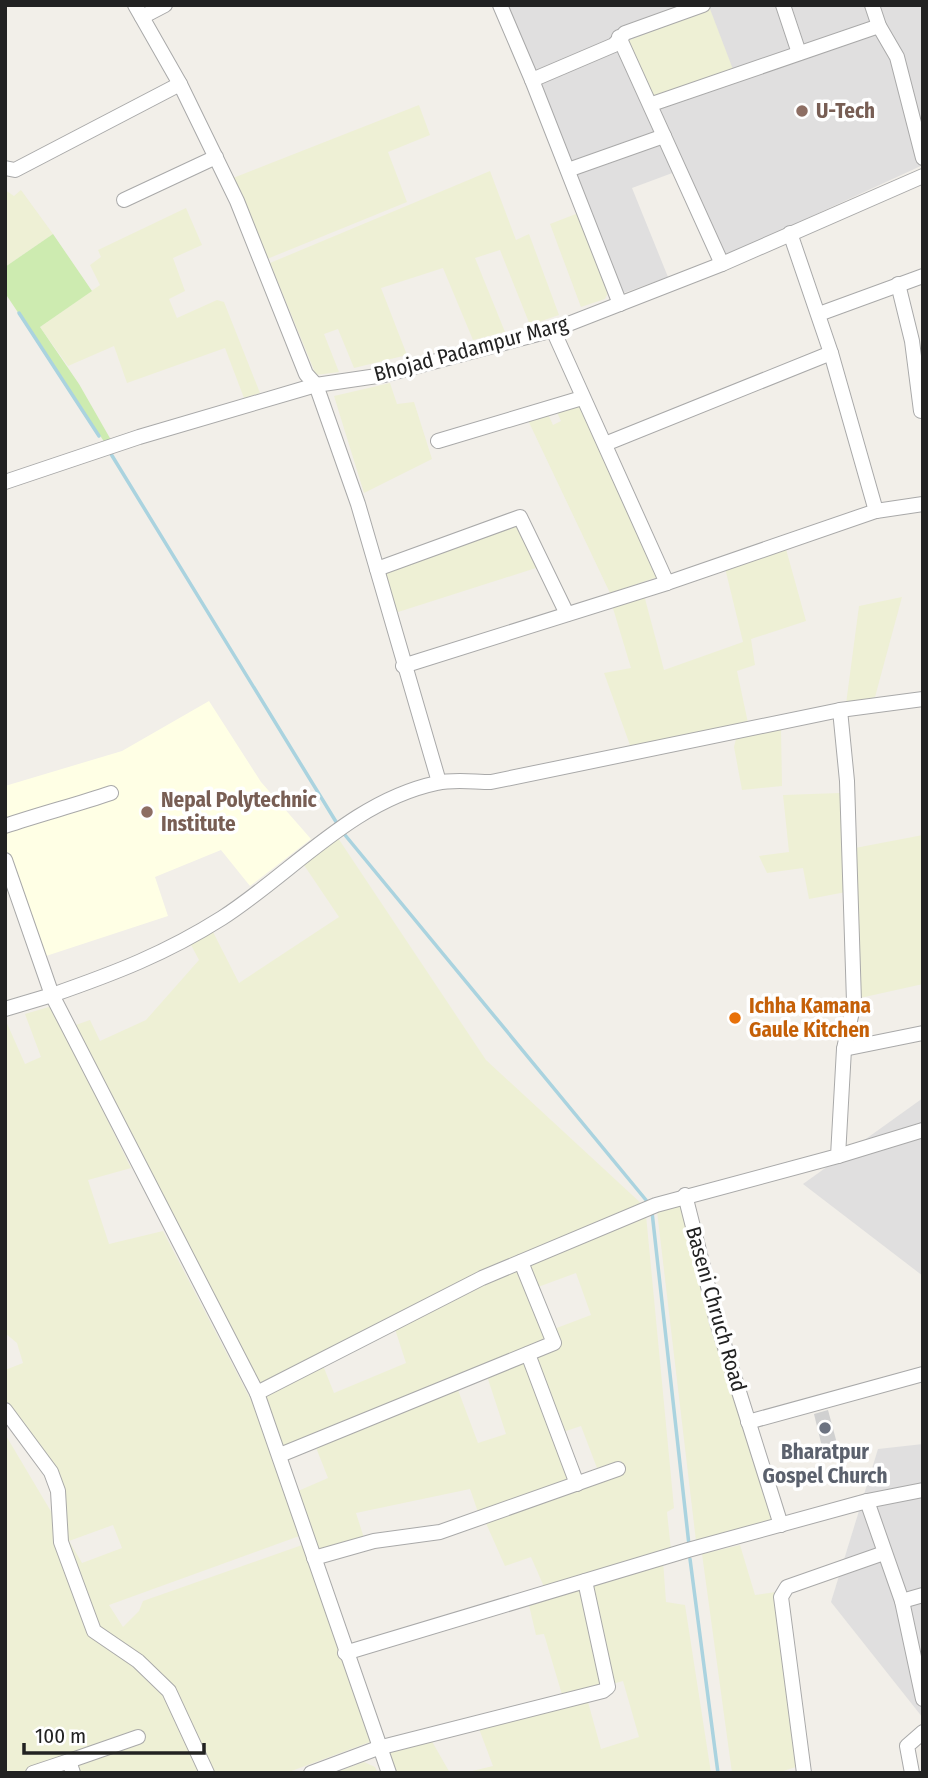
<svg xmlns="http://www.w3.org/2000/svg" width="928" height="1778" viewBox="0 0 928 1778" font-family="'Fira Sans Condensed',sans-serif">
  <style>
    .residential { fill: #e0dfdf }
    .education { fill: #ffffe5 }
    .religious { fill: #d0d0d0 }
    .farmland { fill: #eef0d5; fill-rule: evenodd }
    .grass { fill: #cdebb0 }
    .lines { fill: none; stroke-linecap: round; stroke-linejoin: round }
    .stream { stroke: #aad3df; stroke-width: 3.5 }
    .minor-casing { stroke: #a9a9a9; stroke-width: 16 }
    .minor { stroke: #fff; stroke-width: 14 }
    .education-dot { fill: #8d6e63; stroke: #fff; stroke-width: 2.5 }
    .food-dot { fill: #e8710a; stroke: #fff; stroke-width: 2.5 }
    .worship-dot { fill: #6b7280; stroke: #fff; stroke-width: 2.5 }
    .labels { text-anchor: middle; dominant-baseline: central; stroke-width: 7; stroke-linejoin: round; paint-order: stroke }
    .education-label { font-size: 21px; font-weight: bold; fill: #785e54; stroke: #fff; text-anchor: start }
    .street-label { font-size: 21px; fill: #222; stroke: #fff }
    .food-label { font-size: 21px; font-weight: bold; fill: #c56008; stroke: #fff; text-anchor: start }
    .worship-label { font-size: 21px; font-weight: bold; fill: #5b616d; stroke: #fff }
  </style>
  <rect width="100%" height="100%" fill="#f2efe9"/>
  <g class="residential">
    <polygon points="502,5 923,5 923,165 714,261 675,172 632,188 668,277 618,295"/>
    <polygon points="923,1098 923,1276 803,1184"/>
    <polygon points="923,1444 923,1718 831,1602 878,1449"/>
  </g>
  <polygon class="education" points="209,701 261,782 311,839 250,886 221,850 155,877 168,916 43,957 5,847 5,786 122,751"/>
  <polygon class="religious" points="828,1410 839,1451 824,1455 814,1414"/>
  <g class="farmland">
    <polygon points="710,9 734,72 654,98 627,41"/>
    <polygon points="419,105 430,135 388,152 407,202 267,259 233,178"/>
    <polygon points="490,171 516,240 529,234 559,315 530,325 500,250 475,258 505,332 473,340 443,268 381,288 407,355 354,368 338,329 324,334 339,372 316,375 270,263"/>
    <polygon points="5,190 14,196 21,190 53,234 5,267"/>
    <polygon points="186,208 202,245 173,258 185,291 169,299 177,318 217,300 224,302 260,393 244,398 225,348 127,383 114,346 68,366 40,327 100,285 90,265 101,257 98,250"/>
    <polygon points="581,212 609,291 605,299 581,307 550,224"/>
    <polygon points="390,383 397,404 414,402 432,459 364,493 334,396"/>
    <polygon points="579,400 658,577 610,593 526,416 547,412 553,425 561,421 555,408"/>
    <polygon points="517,523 539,567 395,613 384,571"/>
    <polygon points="786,549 806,621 751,639 755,665 737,671 748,723 631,748 604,673 631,668 612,605 644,595 664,670 743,642 725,568"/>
    <polygon points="902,597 875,697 846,704 859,606"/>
    <polygon points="781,729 782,786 742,790 734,747 736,739"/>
    <polygon points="840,793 846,892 809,899 803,868 767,873 759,856 789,852 783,795"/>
    <polygon points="923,835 923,984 860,998 855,848"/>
    <polygon points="338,838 486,1060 644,1206 258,1384 73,1026 90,1020 100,1041 146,1020 199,960 190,943 211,928 239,983 339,917 304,865"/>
    <path d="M 52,1006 L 131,1168 L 88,1180 L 109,1244 L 163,1231 L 252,1402 L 275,1455 L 302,1535 L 109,1605 L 123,1627 L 139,1611 L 143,1601 L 305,1544 L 370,1742 L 286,1773 L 212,1773 L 173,1705 L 203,1773 L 5,1773 L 5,1434 L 65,1535 L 56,1471 L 44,1450 L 5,1402 L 5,1370 L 23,1363 L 17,1343 L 5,1333 L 5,1019 L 25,1064 L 41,1057 L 25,1014 ZM 113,1525 L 122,1548 L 82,1563 L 69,1541 Z"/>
    <polygon points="683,1202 775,1519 771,1524 696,1541 657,1211"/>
    <polygon points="646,1215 674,1508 667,1512 671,1550 545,1589 531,1557 505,1566 485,1521 623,1471 621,1461 597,1468 581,1426 560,1433 576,1478 479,1515 470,1489 356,1513 364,1538 319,1551 298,1491 328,1478 315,1445 458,1390 478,1443 506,1434 487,1376 560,1346 554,1329 591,1315 576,1273 538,1287 528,1262"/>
    <polygon points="519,1267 548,1341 284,1449 261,1395 322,1363 334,1393 406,1363 394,1326"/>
    <polygon points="740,1545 755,1595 776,1592 799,1766 777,1773 732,1773 702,1554"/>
    <polygon points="663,1560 666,1602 685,1605 711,1773 464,1773 493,1766 478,1726 588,1702 601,1749 639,1737 623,1681 563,1698 544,1634 536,1635 528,1601"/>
    <polygon points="430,1738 450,1773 395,1773 385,1750"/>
    <polygon points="364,1762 375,1767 378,1773 334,1773"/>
  </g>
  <polygon class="grass" points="53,234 92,291 40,327 79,384 111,440 105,443 5,293 5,267"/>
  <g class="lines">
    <g class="stream">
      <polyline points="19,313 99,436"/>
      <polyline points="111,454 338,825"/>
      <polyline points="345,835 646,1200"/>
      <polyline points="652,1212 689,1545"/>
      <polyline points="690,1559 718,1773"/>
    </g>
    <g class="minor-casing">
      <g id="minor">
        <polyline points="135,5 180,84 237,201 306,374 316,385 358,504 439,782"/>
        <polyline points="500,5 532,80 620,304"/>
        <polyline points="783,5 799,53"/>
        <polyline points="872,5 879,26 897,57 923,158"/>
        <polyline points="142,17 165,5"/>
        <polyline points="619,37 722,264"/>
        <polyline points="532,80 614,45 625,33 703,5"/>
        <polyline points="652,104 879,26"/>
        <polyline points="5,168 15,170 180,84"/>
        <polyline points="568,170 664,136"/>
        <polyline points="124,200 216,157"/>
        <polyline points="790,233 831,353 876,511"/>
        <polyline points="898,284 912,341 921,411"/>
        <polyline points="819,314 923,276"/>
        <polyline points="553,330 667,583"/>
        <polyline points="438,441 582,398"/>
        <polyline points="605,444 831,353"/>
        <polyline points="5,482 139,437 316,385 384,375 553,330 722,264 923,176"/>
        <polyline points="377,569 520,517 567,614"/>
        <polyline points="403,666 667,583 876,511 923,504"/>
        <path d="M 5,826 C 40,814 76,805 111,793"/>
        <polyline points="5,860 52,995 5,1009"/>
        <polyline points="844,1049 923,1033"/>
        <polyline points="838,1156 923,1130"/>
        <polyline points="685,1195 717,1322 781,1525"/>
        <polyline points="528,1354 577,1484"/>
        <polyline points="257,1393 482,1278 656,1205 838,1156 844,1049 854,1002 847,781 840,710"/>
        <polyline points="5,1410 51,1472 58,1491 61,1542 94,1631 138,1661 169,1691 207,1773"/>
        <polyline points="748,1422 923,1374"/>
        <polyline points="280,1455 554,1343 521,1262"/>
        <polyline points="867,1501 902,1601 923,1699"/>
        <polyline points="314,1558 374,1541 440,1532 618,1469"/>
        <polyline points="902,1601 923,1595"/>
        <polyline points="345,1653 688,1550 867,1501 923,1490"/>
        <polyline points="69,1761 138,1737"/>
        <polyline points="33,1773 69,1761 73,1773"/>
        <polyline points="311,1773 378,1748 603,1691 608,1687 585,1581"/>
        <path d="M 389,1773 L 257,1393 L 52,995 C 115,973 165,954 222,918 C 292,873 352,801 437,783 C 453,779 474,782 491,782 L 840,710 L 923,699"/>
        <polyline points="804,1773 781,1597 787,1587 884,1553"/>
        <polyline points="912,1773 907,1746 923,1732"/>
      </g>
    </g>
    <use href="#minor" class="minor"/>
  </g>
  <g class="education-dot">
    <circle cx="802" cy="111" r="7"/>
    <circle cx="147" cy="812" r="7"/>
  </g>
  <circle class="food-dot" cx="735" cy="1018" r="7"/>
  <circle class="worship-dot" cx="825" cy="1428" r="7"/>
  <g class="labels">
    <g class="education-label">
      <text x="816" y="111">U-Tech</text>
      <text x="161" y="800">Nepal Polytechnic<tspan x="161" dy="24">Institute</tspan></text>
    </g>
    <g class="street-label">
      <text transform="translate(471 349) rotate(-15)">Bhojad Padampur Marg</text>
      <text transform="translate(716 1309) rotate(74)">Baseni Chruch Road</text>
    </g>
    <g class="food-label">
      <text x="749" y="1006">Ichha Kamana<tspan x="749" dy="24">Gaule Kitchen</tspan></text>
    </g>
    <g class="worship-label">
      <text x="825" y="1452">Bharatpur<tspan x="825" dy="24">Gospel Church</tspan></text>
    </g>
  </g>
  <rect width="928" height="1778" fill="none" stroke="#222222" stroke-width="14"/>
  <path d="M24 1743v10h180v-10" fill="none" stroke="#222222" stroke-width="3.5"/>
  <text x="35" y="1743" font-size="21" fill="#222222" stroke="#ffffff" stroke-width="5" paint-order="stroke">100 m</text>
</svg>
